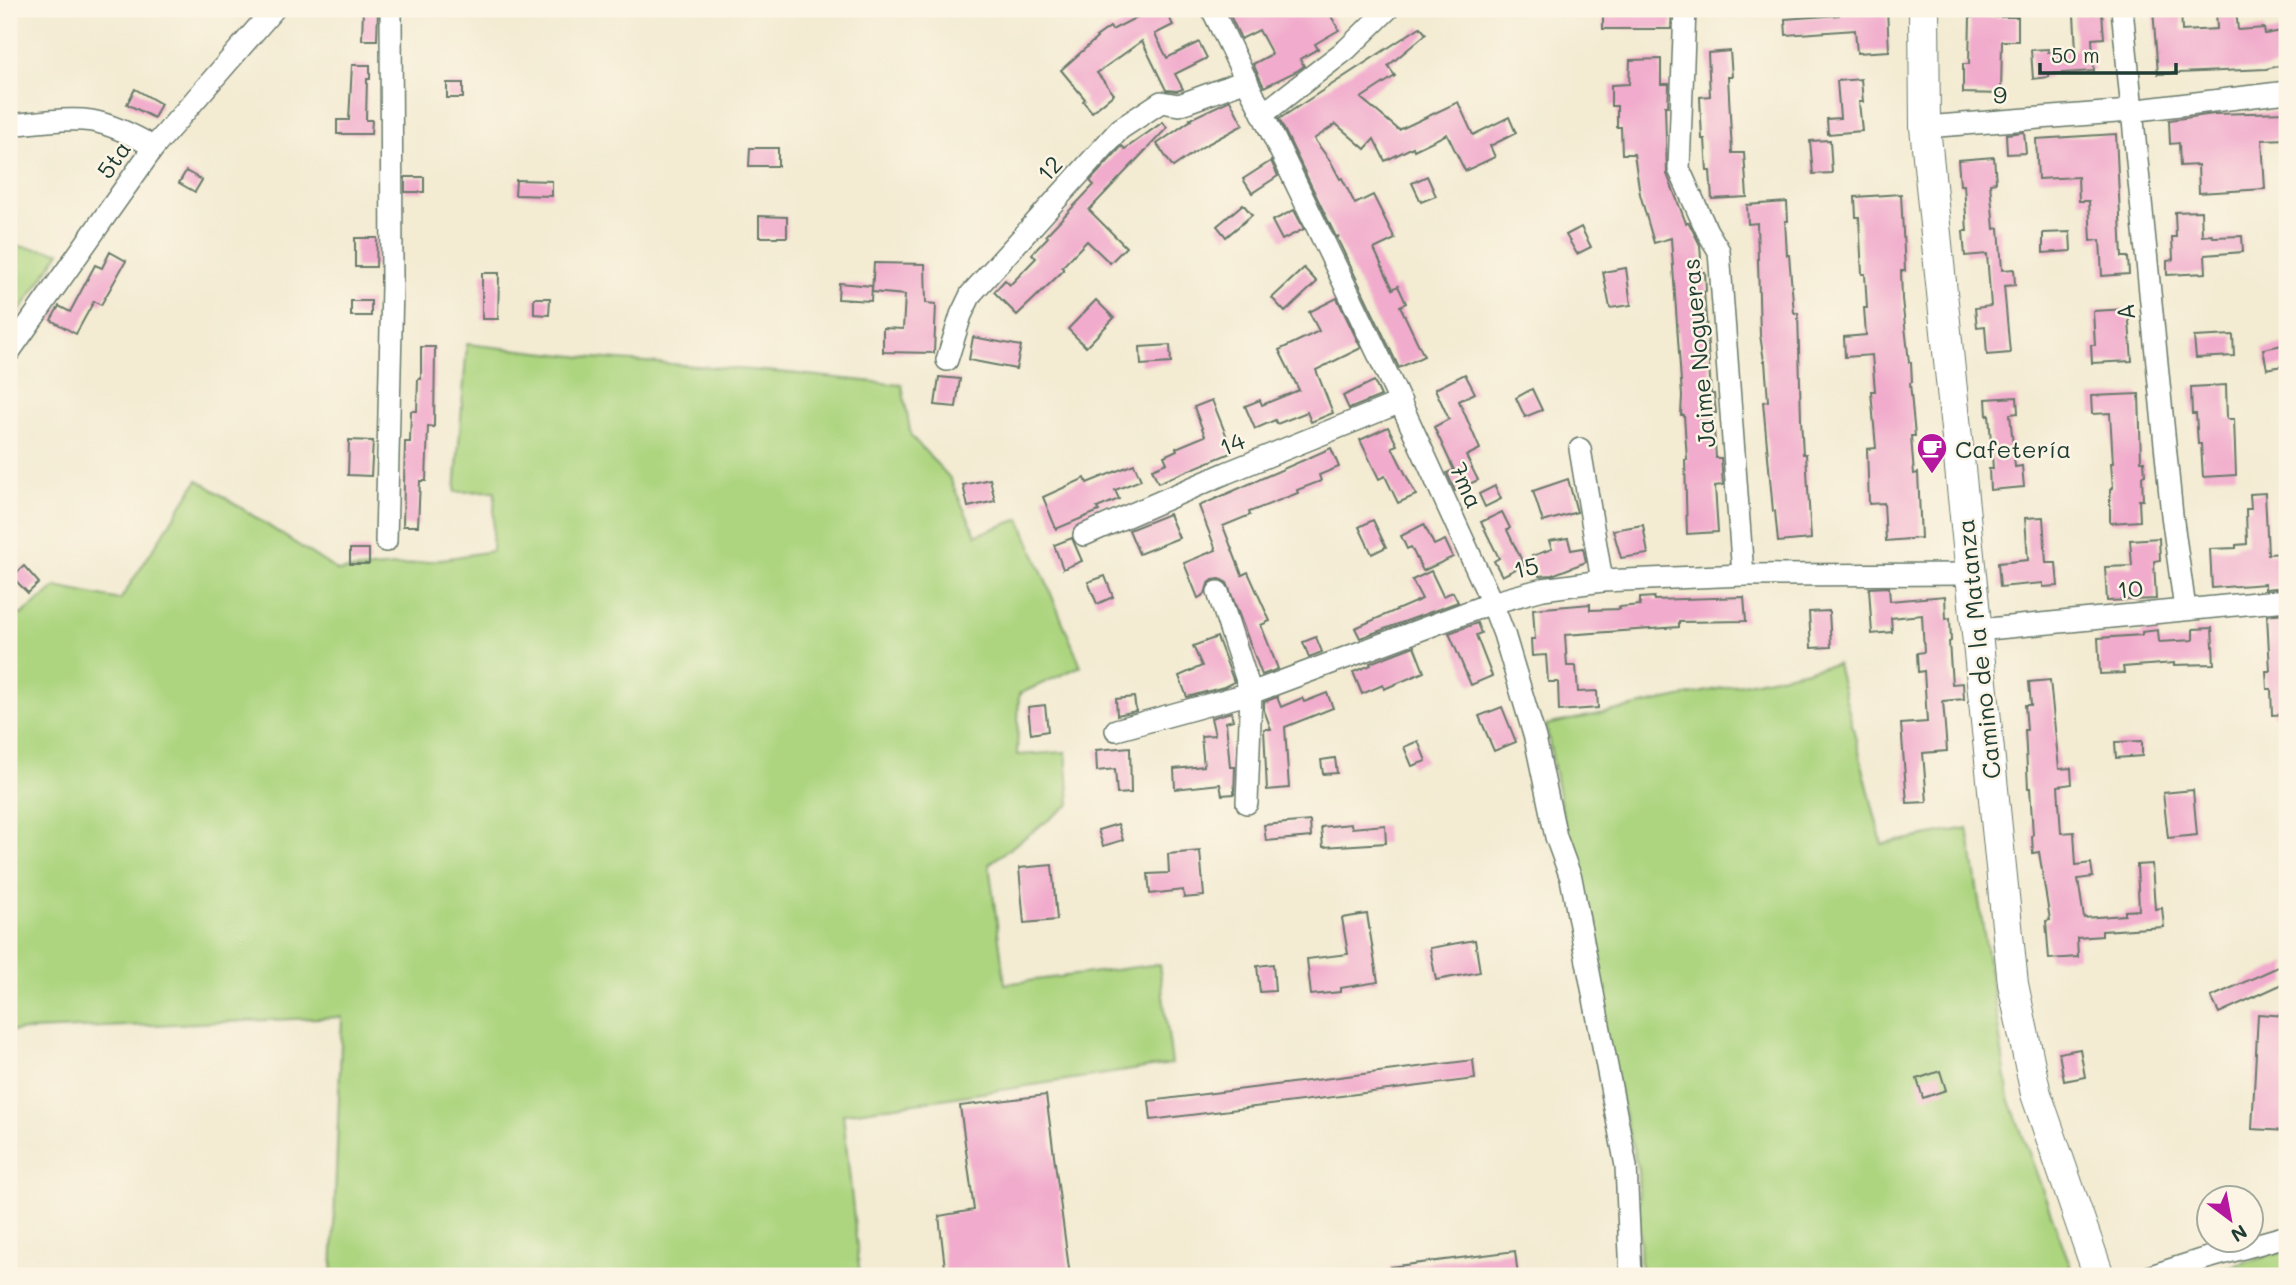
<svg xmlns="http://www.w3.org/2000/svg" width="2296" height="1285" viewBox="0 0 2296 1285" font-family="Mali,sans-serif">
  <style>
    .green { fill: #add580; stroke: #66895a; stroke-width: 2 }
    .building { fill: #f1abcc }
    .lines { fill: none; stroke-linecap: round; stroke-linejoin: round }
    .street-casing { stroke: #697a6b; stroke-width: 24 }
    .secondary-casing { stroke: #697a6b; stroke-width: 32 }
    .street { stroke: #fff; stroke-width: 21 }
    .secondary { stroke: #fff; stroke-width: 30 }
    .labels { text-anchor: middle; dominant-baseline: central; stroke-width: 5; stroke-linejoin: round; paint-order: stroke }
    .street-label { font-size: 24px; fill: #1f3d34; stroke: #fcf5e5 }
    .poi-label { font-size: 24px; fill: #1f3d34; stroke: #fcf5e5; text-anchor: start }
  </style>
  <rect width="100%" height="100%" fill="#fcf5e5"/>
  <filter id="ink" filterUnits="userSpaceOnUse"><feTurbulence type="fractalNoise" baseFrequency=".0143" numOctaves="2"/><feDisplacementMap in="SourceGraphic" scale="14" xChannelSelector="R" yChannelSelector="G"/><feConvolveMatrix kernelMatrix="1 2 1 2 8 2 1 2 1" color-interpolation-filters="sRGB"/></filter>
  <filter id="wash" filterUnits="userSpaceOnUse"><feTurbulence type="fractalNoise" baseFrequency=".00686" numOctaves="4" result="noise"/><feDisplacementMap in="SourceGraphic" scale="28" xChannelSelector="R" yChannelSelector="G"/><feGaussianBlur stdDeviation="1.57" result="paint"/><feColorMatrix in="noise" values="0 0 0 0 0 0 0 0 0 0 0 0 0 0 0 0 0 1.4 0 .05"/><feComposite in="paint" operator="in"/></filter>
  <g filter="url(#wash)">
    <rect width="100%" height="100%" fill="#f3ebd2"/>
    <g class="green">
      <polygon points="9,245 60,252 13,321 9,320"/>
      <polygon points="467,344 593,358 789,373 902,385 911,436 949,477 976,535 1020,519 1081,666 1019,694 1017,755 1066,752 1070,804 989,864 1005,984 1159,964 1172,1064 843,1114 860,1276 332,1276 342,1017 9,1031 9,607 21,615 56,587 120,600 198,480 338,571 407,565 492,551 495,491 455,492"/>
      <polygon points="1837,664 1882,844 1968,828 2009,1098 2074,1276 1641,1276 1638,1170 1599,1009 1546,725"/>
      <polygon points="2287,1251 2287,1276 2195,1276"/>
    </g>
    <g id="blocks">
      <g class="building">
        <polygon points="363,9 378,9 377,40 362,40"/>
        <polygon points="1140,9 1165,9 1173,25 1155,34 1167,58 1199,42 1207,58 1175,74 1183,89 1177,91 1166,90 1142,41 1097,73 1114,94 1092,112 1083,101 1085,99 1061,70 1097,38 1096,37 1110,27 1112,30 1143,14"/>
        <polygon points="1227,9 1327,9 1339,30 1315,44 1318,49 1300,59 1304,66 1297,71 1264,87 1253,64 1272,54 1259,30 1241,39"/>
        <polygon points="1603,9 1672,9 1671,29 1603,29"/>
        <polygon points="1872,9 1887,9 1889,51 1857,53 1855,30 1786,35 1785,19 1839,15 1839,12"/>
        <polygon points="2153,9 2181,9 2182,31 2217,29 2216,10 2236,9 2238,30 2264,28 2265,34 2287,30 2287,64 2266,69 2158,74"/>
        <polygon points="2102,13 2104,38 2092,39 2094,71 2049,74 2049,77 2033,79 2031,50 2048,49 2048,52 2076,50 2074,15"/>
        <polygon points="1970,17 2018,17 2018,41 2002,41 2001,94 1963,93 1963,64 1969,64"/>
        <polygon points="1420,27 1426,34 1388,66 1395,76 1361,98 1399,130 1458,102 1473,135 1509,117 1516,133 1490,146 1495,157 1465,171 1447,134 1414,150 1413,147 1385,161 1374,139 1365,149 1336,124 1314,139 1331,162 1340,179 1342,178 1355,204 1373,195 1395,239 1374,249 1393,289 1398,286 1406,303 1400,306 1424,356 1399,368 1337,238 1339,236 1336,237 1279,119"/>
        <polygon points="1730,51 1732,77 1728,77 1732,153 1744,153 1747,197 1712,199 1710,171 1707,171 1705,139 1702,139 1700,97 1710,96 1708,53"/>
        <polygon points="1661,59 1661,84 1669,84 1668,106 1665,106 1667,174 1686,223 1689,223 1700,245 1702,272 1705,272 1706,291 1704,292 1707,332 1711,394 1714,394 1716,413 1713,413 1716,458 1721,458 1723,485 1715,486 1718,532 1687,534 1685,460 1687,460 1684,415 1681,415 1682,396 1671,238 1654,243 1640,194 1634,154 1622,154 1621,127 1617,127 1617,106 1611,106 1611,85 1629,84 1630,60"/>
        <polygon points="352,65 370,65 370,79 367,79 366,120 372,120 371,134 337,134 337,120 349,120"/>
        <polygon points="1861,79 1863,102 1859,102 1862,131 1828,134 1827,119 1840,118 1837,81"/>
        <rect x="447" y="83" width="16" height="15"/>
        <polygon points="135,89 161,104 154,118 127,104"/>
        <polygon points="1230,100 1243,125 1202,147 1173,167 1157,144 1191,120 1190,119"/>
        <polygon points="2287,112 2287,139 2262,140 2265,189 2199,193 2198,165 2180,166 2179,143 2170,144 2169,120 2214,114"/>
        <polygon points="1163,122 1167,128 1089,210 1126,247 1110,263 1087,241 1062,267 1064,270 1017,315 994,292 1005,280 1010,285 1036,258 1032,254 1048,237 1046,235 1094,185 1090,181 1122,146 1125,149"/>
        <polygon points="2024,132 2026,153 2007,154 2006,134"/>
        <polygon points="2116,134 2122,257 2128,257 2129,274 2102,276 2100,240 2091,241 2089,201 2079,201 2078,177 2038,179 2036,139"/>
        <polygon points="1830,140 1832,173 1813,174 1810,141"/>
        <polygon points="750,148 778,148 778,166 749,166"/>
        <polygon points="1994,157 1996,182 1990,183 1994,229 1999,228 2002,270 2014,269 2015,285 2004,286 2010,353 1987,355 1985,326 1977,327 1975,308 1991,306 1987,254 1965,256 1963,231 1967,231 1964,185 1960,185 1958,160"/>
        <polygon points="1271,161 1278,176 1252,193 1243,179"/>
        <polygon points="186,171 202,180 195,192 179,183"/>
        <polygon points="1427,176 1436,196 1421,202 1412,183"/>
        <rect x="405" y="177" width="19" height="15"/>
        <polygon points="516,180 552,181 552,196 515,195"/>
        <polygon points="1901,194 1905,271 1901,271 1902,299 1909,362 1911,362 1912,382 1910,383 1915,436 1911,436 1914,474 1918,473 1921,538 1886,541 1884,503 1869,504 1867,449 1876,448 1871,391 1875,391 1872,355 1845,357 1844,337 1866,335 1864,308 1867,308 1865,274 1862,274 1859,217 1856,217 1855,197"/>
        <polygon points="1787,202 1788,221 1785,221 1787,255 1789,255 1794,313 1798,313 1801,419 1803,454 1806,454 1811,539 1778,542 1775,511 1773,511 1763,402 1768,401 1765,361 1764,361 1760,335 1757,223 1748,224 1747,205"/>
        <polygon points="1243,204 1252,215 1226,237 1217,226"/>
        <polygon points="1294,210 1304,229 1282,240 1272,221"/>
        <polygon points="2201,211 2202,236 2212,235 2213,237 2242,236 2243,252 2205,255 2206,273 2167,275 2167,261 2173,260 2172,237 2176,237 2175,212"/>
        <polygon points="759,216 787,217 787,237 759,237"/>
        <polygon points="1581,227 1591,247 1577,254 1566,235"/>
        <polygon points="2070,232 2071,251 2043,253 2043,233"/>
        <polygon points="355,238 377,238 376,267 355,267"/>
        <polygon points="110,252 126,261 101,305 94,301 76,334 51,320 59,306 70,312 95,265 102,268"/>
        <polygon points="874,263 925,264 926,303 936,304 934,353 883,352 883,328 903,329 905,295 872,292"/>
        <polygon points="1304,268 1317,282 1285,312 1272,298"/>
        <polygon points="1626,268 1631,305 1610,308 1603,272"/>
        <polygon points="482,273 499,273 498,319 482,319"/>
        <polygon points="839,283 872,286 871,301 838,299"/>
        <polygon points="534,298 550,298 549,315 534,314"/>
        <polygon points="1337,298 1361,348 1316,370 1333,413 1311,422 1307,412 1277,424 1275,420 1255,429 1245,406 1260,400 1262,405 1299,390 1279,350 1319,331 1309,312"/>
        <polygon points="1096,300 1114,318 1086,347 1068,329"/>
        <rect x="351" y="301" width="20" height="15"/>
        <polygon points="2128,309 2132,361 2092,363 2091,345 2095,345 2093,311"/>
        <polygon points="2233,335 2234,356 2196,358 2194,337"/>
        <polygon points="973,337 1021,346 1016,369 969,360"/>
        <polygon points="2287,344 2287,365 2267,369 2263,349"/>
        <polygon points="1170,345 1171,363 1141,365 1140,347"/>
        <polygon points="421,347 435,347 434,427 428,426 426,481 420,481 418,526 403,526 405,442 410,442 411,411 417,411 418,379 421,379"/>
        <polygon points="1465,374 1475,393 1459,401 1480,449 1466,456 1478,480 1455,491 1447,473 1454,470 1434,427 1449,419 1435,389"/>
        <polygon points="939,377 960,379 956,407 935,405"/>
        <polygon points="1374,381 1381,396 1349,409 1343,396"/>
        <polygon points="2226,385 2227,419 2234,419 2236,475 2203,477 2201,444 2198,444 2196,414 2192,414 2191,387"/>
        <polygon points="1532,389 1542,410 1525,417 1516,398"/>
        <polygon points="2139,394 2141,461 2144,461 2145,475 2142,476 2143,500 2139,500 2140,521 2110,523 2110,489 2113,488 2111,463 2113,463 2110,413 2092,414 2091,396"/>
        <polygon points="2017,397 2018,413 2010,414 2015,467 2022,466 2024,487 1990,490 1989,469 1993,469 1989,415 1987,416 1986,399"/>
        <polygon points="1212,400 1233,452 1158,483 1152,469 1167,463 1164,456 1177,450 1176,448 1205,436 1194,407"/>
        <polygon points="1388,427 1397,445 1392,447 1416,495 1398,503 1385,476 1379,479 1360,440"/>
        <polygon points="349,440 373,441 371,476 348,475"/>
        <polygon points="1331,448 1339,467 1319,475 1321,481 1297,490 1298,493 1249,512 1250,515 1223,526 1242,575 1248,572 1270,621 1261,625 1278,669 1262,675 1227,583 1220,579 1213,580 1208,584 1205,594 1198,598 1184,563 1216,550 1199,506"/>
        <polygon points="1134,464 1141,480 1115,490 1119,499 1097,508 1099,511 1056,529 1043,497 1085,478 1087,483"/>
        <polygon points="990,479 995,501 968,507 963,485"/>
        <polygon points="1568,479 1577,512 1543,522 1533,491"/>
        <polygon points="1495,486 1501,499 1485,507 1479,494"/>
        <polygon points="2265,493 2268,554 2286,553 2287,587 2265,589 2265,584 2212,588 2210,549 2236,548 2236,545 2247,544 2246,509 2251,509 2250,494"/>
        <polygon points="1502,512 1510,528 1507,530 1524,565 1502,576 1494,561 1499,558 1481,522"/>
        <polygon points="1169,514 1179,538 1139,554 1129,530"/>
        <polygon points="2043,517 2046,563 2056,563 2058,586 2043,587 2043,583 2000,587 1998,563 2028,560 2025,518"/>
        <polygon points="1373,520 1386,547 1372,554 1359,527"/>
        <polygon points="1424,524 1434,545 1445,540 1453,557 1423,571 1411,547 1407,549 1401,536"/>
        <polygon points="1643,525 1648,554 1621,558 1613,530"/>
        <polygon points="1072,538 1082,561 1063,569 1054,545"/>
        <polygon points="1568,538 1571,550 1583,548 1586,562 1552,575 1539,576 1532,556 1552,549 1549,541"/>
        <polygon points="2159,538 2160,560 2154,561 2156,599 2107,601 2105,567 2132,566 2130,540"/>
        <rect x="350" y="549" width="19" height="15"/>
        <polygon points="24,566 39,583 28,593 12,577"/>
        <polygon points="1431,571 1443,596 1453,592 1458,602 1360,638 1355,628 1422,599 1412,580"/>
        <polygon points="1105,576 1113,597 1097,604 1088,582"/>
        <polygon points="1889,587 1890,601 1945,596 1946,619 1950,618 1951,641 1949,642 1952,684 1963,683 1964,699 1943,701 1947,751 1923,753 1927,802 1907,803 1901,724 1927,722 1924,671 1918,672 1917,653 1924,652 1922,615 1891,618 1892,632 1872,634 1869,588"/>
        <polygon points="1654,597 1654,600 1744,597 1746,621 1679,622 1679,627 1565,635 1567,666 1576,666 1578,692 1597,691 1598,708 1559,711 1558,682 1548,682 1546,655 1532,656 1531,639 1535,639 1533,609 1590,604 1590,610 1620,609 1619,607 1640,605 1640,598"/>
        <polygon points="1829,611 1831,647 1811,648 1809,612"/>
        <polygon points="2284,613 2287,714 2272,715 2271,689 2267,689 2266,671 2270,671 2267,615"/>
        <polygon points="1477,623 1481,633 1476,635 1492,676 1471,685 1449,633"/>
        <polygon points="2212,628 2214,664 2174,665 2174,663 2123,667 2124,673 2100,674 2098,638 2142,635 2142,632 2158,630 2159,642 2193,640 2193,629"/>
        <polygon points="1217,637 1234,682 1224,687 1187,697 1179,676 1202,666 1193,646"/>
        <polygon points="1316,637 1322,652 1309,657 1303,642"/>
        <polygon points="1414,646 1424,672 1384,689 1383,685 1362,694 1353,672 1371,665 1370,663"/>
        <polygon points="2050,680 2059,769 2071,768 2072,784 2058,786 2061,833 2074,832 2076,865 2091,863 2093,877 2078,879 2084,918 2125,915 2125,911 2139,910 2137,865 2152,864 2155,909 2162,908 2164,927 2102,931 2102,936 2077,938 2078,957 2049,959 2046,921 2050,920 2039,852 2033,853 2032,836 2033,835 2030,788 2028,788 2025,730 2027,730 2025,705 2031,705 2029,682"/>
        <polygon points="1327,693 1333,708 1285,727 1289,788 1267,790 1264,729 1271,729 1264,710 1264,702 1277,697 1281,707 1302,698 1304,702"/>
        <polygon points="1134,697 1136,711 1117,715 1116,699"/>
        <polygon points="1045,705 1048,731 1031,734 1028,707"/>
        <polygon points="1502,707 1516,742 1494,751 1479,716"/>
        <polygon points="1231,712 1233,720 1226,722 1230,767 1235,767 1234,794 1222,795 1220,784 1175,789 1174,769 1204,766 1201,736 1215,735 1211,718"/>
        <polygon points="1418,741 1426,761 1412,766 1404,747"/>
        <polygon points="2142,741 2142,756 2116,758 2115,742"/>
        <polygon points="1130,747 1131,793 1117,794 1115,769 1097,771 1096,750"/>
        <polygon points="1335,758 1337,773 1323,774 1321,760"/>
        <polygon points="2193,790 2197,835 2168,838 2163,793"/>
        <polygon points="1310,821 1311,837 1266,841 1264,825"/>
        <polygon points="1118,824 1123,840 1103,846 1098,830"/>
        <polygon points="1351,824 1352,828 1385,825 1386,843 1323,847 1321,827"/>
        <polygon points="1200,851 1204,896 1184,898 1183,890 1150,894 1148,874 1169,873 1168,854"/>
        <polygon points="1052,865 1057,920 1024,923 1019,868"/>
        <polygon points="1367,914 1378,982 1340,988 1340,992 1311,995 1307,959 1348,954 1342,918"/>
        <polygon points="1475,940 1480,972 1436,980 1430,948"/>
        <polygon points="2287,963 2287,982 2219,1013 2211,997"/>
        <polygon points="1273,964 1275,991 1260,992 1257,966"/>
        <polygon points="2258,1014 2287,1016 2287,1131 2252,1129"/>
        <polygon points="2080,1049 2085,1077 2064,1081 2059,1053"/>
        <polygon points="1473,1060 1475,1079 1151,1120 1149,1101"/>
        <polygon points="1940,1071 1946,1090 1923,1098 1917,1079"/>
        <polygon points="1046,1095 1070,1276 946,1276 939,1216 974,1210 960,1106"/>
        <polygon points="1515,1251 1518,1276 1390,1276 1390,1267"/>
      </g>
    </g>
  </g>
  <g filter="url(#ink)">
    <use href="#blocks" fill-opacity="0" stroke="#697a6b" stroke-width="2"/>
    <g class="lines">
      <g class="street-casing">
        <g id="street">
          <polyline points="1212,9 1380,358 1492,603 1504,634 1535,738 1556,837 1571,878 1626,1166 1631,1276"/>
          <polyline points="1685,9 1679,169 1707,231 1719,251 1743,575"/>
          <polyline points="2122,9 2172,515 2185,609"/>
          <polyline points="1263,114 1347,49 1388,9"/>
          <path d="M 9,125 C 34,123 67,117 92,121 C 114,125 135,136 154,147"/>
          <polyline points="1925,127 2130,111 2287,92"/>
          <polyline points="9,352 154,147 274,9"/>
          <polyline points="947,360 961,315 971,294 1120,129 1161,102 1179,105 1247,80"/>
          <polyline points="1580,449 1602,581"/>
          <polyline points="1084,535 1226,473 1401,402"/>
          <polyline points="386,541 392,286 391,9"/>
          <polyline points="1218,592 1251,693 1247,803"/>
          <polyline points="1978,630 2287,600"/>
          <polyline points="1116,730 1251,693 1492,603 1543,589 1602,581 1743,575 1970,574"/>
          <polyline points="2151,1276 2204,1259 2287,1236"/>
        </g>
      </g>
      <g class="secondary-casing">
        <polyline id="secondary" points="1924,9 1925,127 2013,984 2036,1094 2099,1276"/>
      </g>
      <use href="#street" class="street"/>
      <use href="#secondary" class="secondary"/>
    </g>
  </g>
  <defs>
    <g id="cafe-pin" transform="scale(1.575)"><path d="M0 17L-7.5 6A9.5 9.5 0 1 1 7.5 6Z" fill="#b5179e" stroke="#fcf5e5"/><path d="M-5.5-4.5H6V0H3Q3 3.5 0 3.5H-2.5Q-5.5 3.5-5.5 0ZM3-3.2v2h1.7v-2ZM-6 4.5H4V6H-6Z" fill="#fff"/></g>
  </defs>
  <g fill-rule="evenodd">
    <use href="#cafe-pin" x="1932" y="448"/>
  </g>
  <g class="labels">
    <g class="street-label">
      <text transform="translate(2000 94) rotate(-4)">9</text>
      <text transform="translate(113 159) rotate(-55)">5ta</text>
      <text transform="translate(1049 168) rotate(-48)">12</text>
      <text transform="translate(2125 312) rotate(-96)">A</text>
      <text transform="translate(1698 353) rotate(-95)">Jaime Nogueras</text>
      <text transform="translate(1232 443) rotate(-22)">14</text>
      <text transform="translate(1467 485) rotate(66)">7ma</text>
      <text transform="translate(1526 567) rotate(-13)">15</text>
      <text transform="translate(2130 588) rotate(-6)">10</text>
      <text transform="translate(1978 649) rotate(-96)">Camino de la Matanza</text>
    </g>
    <g class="poi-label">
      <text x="1955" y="448">Cafetería</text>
    </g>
  </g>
  <rect width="2296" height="1285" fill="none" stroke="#fcf5e5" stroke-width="35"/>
  <g transform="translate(2230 1219) rotate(148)"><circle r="33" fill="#fcf5e5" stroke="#a4ab9e" stroke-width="2"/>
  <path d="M0-5L12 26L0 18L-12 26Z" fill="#b5179e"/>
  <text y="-10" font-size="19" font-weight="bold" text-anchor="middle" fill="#1f3d34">N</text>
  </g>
  <path d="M2040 63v10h136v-10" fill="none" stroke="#1f3d34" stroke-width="3.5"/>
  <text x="2051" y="63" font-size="21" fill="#1f3d34" stroke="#fcf5e5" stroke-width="5" paint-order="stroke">50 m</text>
</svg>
